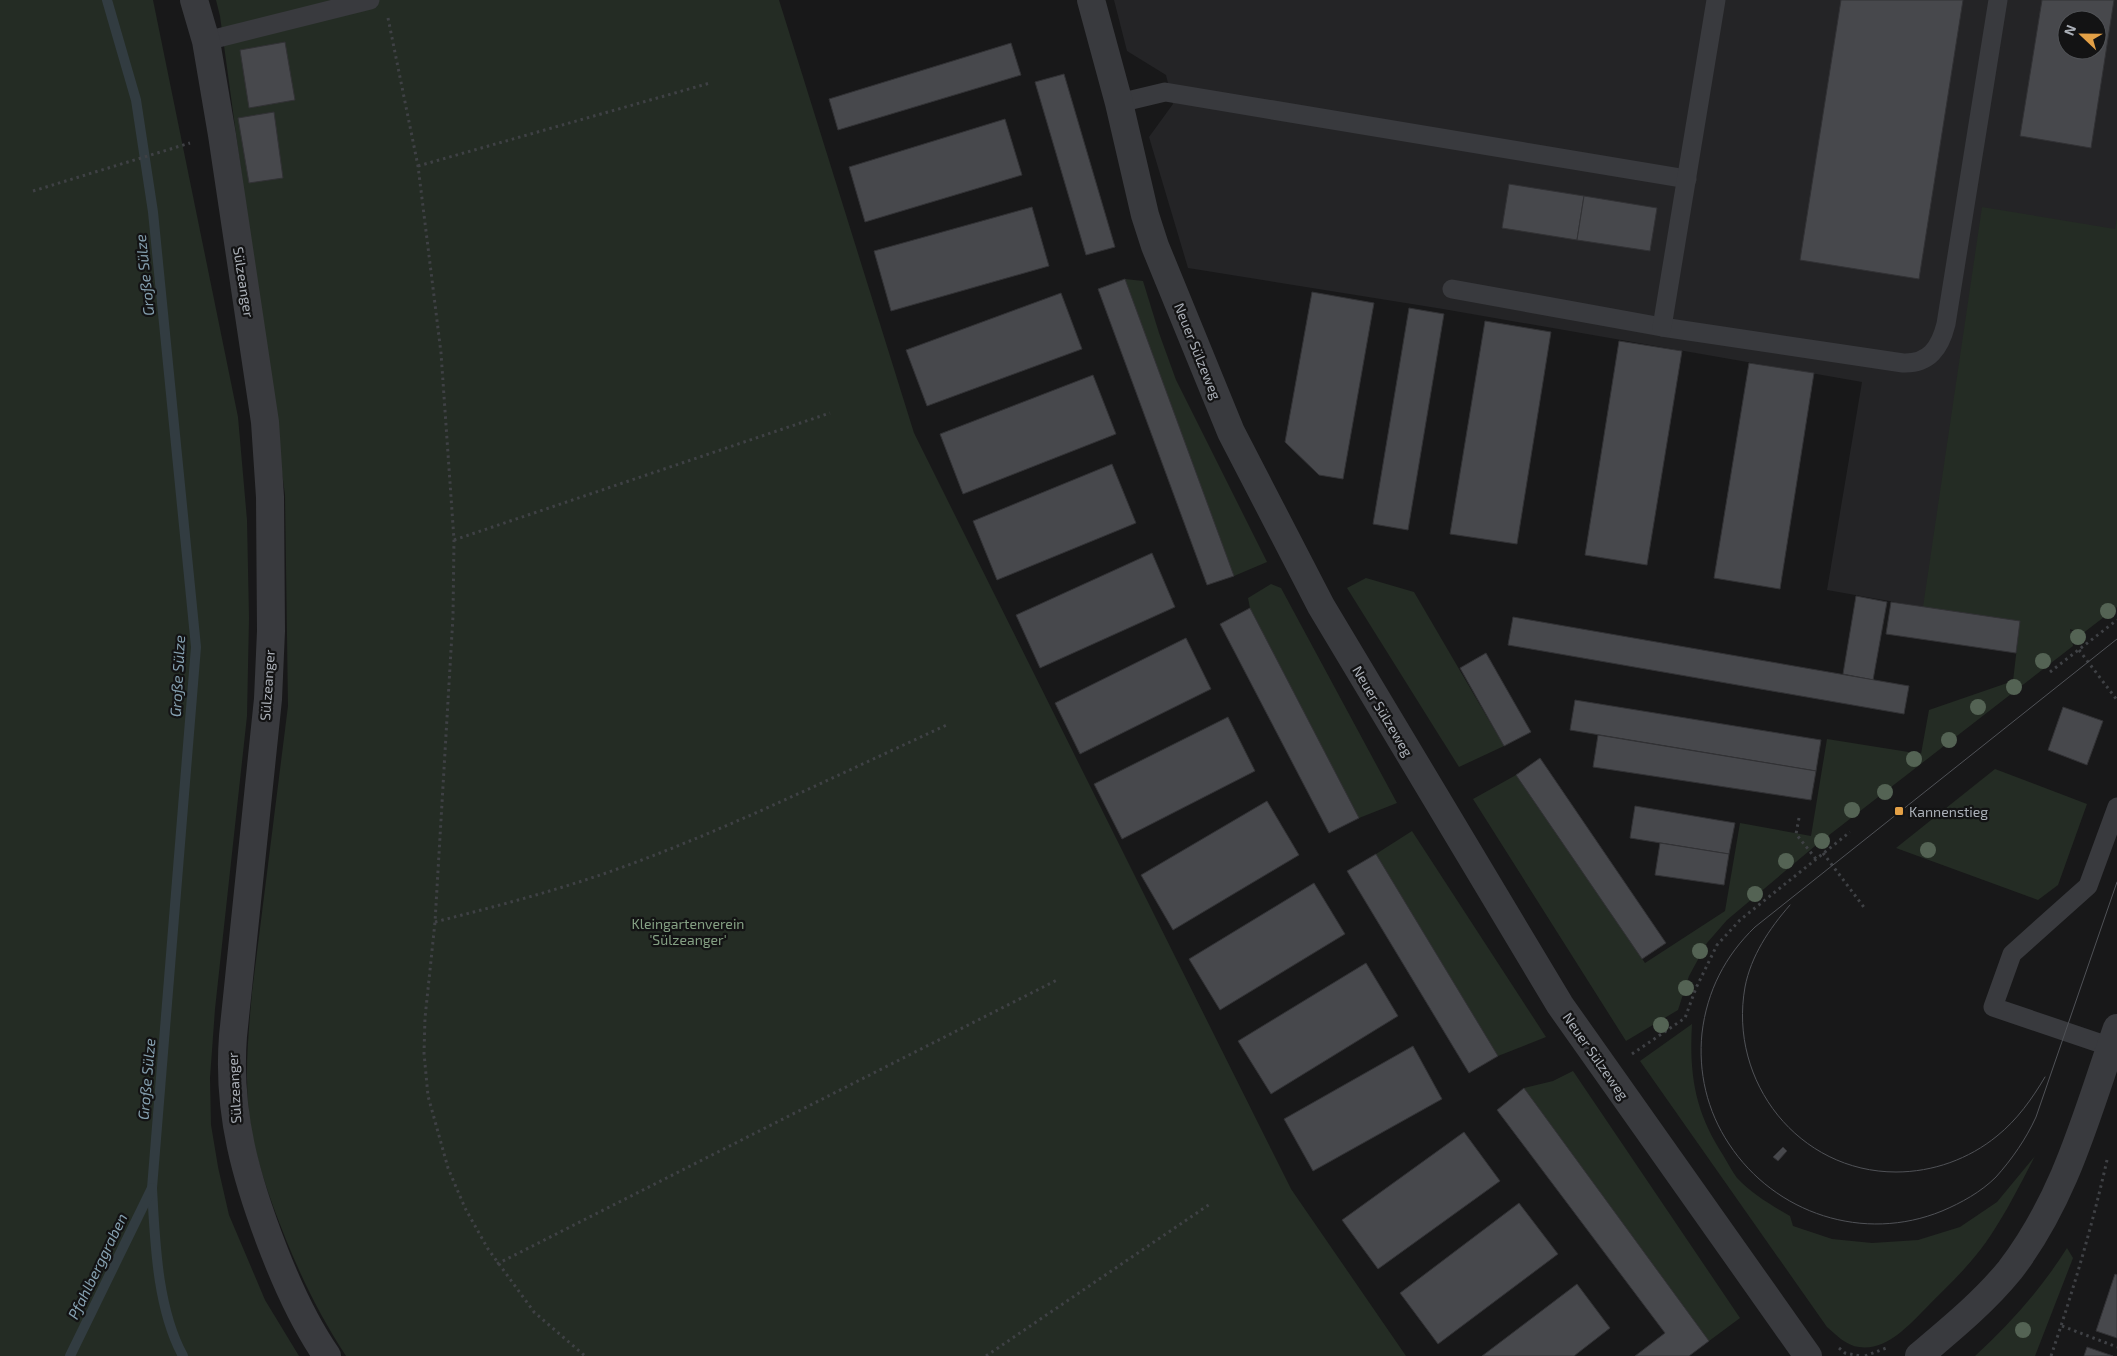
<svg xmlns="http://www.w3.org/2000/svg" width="2117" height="1356" viewBox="0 0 2117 1356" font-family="'Exo 2',sans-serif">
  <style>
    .built { fill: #242426; fill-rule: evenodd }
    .green { fill: #242c24 }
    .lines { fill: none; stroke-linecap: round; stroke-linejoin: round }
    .stream { stroke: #323c41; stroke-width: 10 }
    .building { fill: #47484c; stroke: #323235; fill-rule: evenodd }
    .path { stroke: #3f4145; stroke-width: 3; stroke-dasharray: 2.5 4; stroke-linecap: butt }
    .service { stroke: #393a3e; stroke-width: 19 }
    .minor { stroke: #393a3e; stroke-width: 28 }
    .tram { stroke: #505257; stroke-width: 1 }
    .tree { fill: #546354 }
    .poi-dot { fill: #e3a046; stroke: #131314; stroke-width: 2 }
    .labels { text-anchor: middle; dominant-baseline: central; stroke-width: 4.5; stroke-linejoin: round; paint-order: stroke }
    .street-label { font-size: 14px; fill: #abb0b8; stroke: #131314 }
    .poi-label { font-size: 14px; fill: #abb0b8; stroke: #131314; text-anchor: start }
    .park-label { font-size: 14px; fill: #85a184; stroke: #131314 }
    .water-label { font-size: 15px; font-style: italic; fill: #85a0b0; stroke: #131314 }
  </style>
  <rect width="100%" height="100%" fill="#181819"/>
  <path class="built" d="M 1114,0 L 2117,0 L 2117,560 L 2070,628 L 1923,607 L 1827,590 L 1862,382 L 1443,309 L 1188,268 L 1149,137 L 1173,104 L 1166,75 L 1127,51 ZM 2067,20 L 2097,20 L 2097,50 L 2067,50 Z"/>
  <g class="green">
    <polygon points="0,0 153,0 238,417 247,520 249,618 247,716 215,1009 210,1078 211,1125 218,1167 229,1215 265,1300 299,1356 0,1356"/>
    <path d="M 216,0 L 779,0 L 914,433 L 1291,1189 L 1406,1356 L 346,1356 C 314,1307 293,1260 273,1206 C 261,1172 250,1138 248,1102 C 245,1066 249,1028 252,992 L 288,706 L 285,495 L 220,16 Z"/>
    <polygon points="1982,207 2115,229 2117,218 2117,607 2082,634 2070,629 2073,646 1815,846 1727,920 1707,943 1689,976 1678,1010 1626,1041 1473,799 1516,775 1645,963 1725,911 1740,823 1811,836 1827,739 1921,754 1929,710 2013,681 2020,621 1923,607"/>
    <polygon points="1125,279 1143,281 1159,333 1176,380 1267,562 1234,576"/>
    <polygon points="1366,578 1414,592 1504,746 1459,767 1347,588"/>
    <polygon points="1271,584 1281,588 1397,803 1359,818 1250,608 1248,598"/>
    <polygon points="1995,769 2087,804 2058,885 2038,900 1896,848"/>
    <polygon points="1412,831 1546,1037 1498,1056 1376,854"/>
    <path d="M 1692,1024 C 1689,1075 1695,1112 1723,1155 C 1727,1162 1732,1171 1737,1178 C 1752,1194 1771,1205 1790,1216 L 1793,1226 L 1832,1239 L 1872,1243 L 1918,1240 L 1960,1227 L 1997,1202 L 2035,1156 C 2015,1194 1995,1236 1965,1268 C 1953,1282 1938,1295 1925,1309 C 1908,1326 1886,1351 1859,1347 C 1847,1346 1836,1335 1827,1327 L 1640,1061 Z"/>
    <polygon points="1573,1071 1740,1318 1709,1341 1524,1088 1553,1081"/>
    <path d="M 2067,1248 L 2073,1258 L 2035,1356 L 1975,1356 C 2010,1324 2042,1288 2067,1248 Z"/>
  </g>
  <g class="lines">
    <g class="stream">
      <path d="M 107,0 L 136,100 L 153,212 L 196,647 L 152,1188 C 155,1242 157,1308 183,1356"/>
      <polyline points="70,1356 152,1188"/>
    </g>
  </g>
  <g class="building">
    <polygon points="1841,0 1963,0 1919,279 1800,260"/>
    <path d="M 2042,0 L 2114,0 L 2091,148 L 2020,136 ZM 2067,20 L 2097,20 L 2097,50 L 2067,50 Z"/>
    <polygon points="285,42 295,100 249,108 240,50"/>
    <polygon points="1011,43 1021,75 838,130 829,99"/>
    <polygon points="1064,74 1115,247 1086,255 1035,82"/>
    <polygon points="274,112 283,178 249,183 238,118"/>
    <polygon points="1005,119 1022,175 865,222 849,167"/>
    <polygon points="1509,184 1584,196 1577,240 1502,228"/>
    <polygon points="1584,196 1657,208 1650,251 1577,240"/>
    <polygon points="1032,207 1049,266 891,311 874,251"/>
    <polygon points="1125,279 1234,576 1207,585 1098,289"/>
    <polygon points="1312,292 1374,303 1343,479 1319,475 1285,442"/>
    <polygon points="1061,293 1082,349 927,406 906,350"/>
    <polygon points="1409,308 1444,314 1408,530 1373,524"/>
    <polygon points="1485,321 1551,332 1517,544 1450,534"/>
    <polygon points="1619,341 1682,351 1647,565 1585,555"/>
    <polygon points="1749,363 1814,373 1780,589 1714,578"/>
    <polygon points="1093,375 1116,434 963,494 940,434"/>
    <polygon points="1112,464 1136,523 997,580 973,521"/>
    <polygon points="1152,553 1175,607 1040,668 1016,615"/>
    <polygon points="1856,596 1887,602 1873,680 1843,674"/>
    <polygon points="1891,602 2020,621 2016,653 1886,634"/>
    <polygon points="1250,608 1359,818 1329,833 1220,624"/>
    <polygon points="1513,617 1909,686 1904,714 1508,645"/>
    <polygon points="1186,638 1211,689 1080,754 1055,703"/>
    <polygon points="1486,653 1531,732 1504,746 1460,668"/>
    <polygon points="1575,700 1821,740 1816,771 1570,730"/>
    <polygon points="2063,707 2103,721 2087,765 2048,750"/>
    <polygon points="1228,717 1255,771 1122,839 1094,784"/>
    <polygon points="1598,735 1816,771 1811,800 1593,767"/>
    <polygon points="1540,758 1666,943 1642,959 1516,775"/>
    <polygon points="1267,801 1299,855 1173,930 1141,875"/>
    <polygon points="1635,806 1735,823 1729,854 1630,838"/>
    <polygon points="1660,843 1729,854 1724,885 1655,875"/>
    <polygon points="1376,854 1498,1056 1469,1073 1347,871"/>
    <polygon points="1314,883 1345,934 1220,1010 1189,959"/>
    <polygon points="1366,963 1398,1016 1271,1094 1238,1041"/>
    <polygon points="1413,1046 1442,1099 1313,1171 1284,1119"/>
    <polygon points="1524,1088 1709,1341 1689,1356 1635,1356 1665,1333 1497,1110"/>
    <polygon points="1464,1132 1500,1181 1378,1269 1342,1220"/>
    <polygon points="1783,1147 1787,1151 1778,1161 1773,1157"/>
    <polygon points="1519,1203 1558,1254 1438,1344 1400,1293"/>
    <polygon points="2115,1274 2117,1275 2117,1338 2096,1331"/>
    <polygon points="1577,1284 1610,1328 1574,1356 1482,1356"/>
    <polygon points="2087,1347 2113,1356 2084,1356"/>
  </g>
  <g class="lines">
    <g class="path">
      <polyline points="388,18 418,166 441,353 454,540 453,616 435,922 425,1018 424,1053 428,1096 448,1168 465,1208 488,1249 534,1312 585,1356"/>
      <polyline points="418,166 710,83"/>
      <polyline points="33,191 190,143"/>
      <polyline points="454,540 830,413"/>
      <polyline points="2079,650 2117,700"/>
      <polyline points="2050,672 2117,620"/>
      <polyline points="1799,818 1796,834 1816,859"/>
      <polyline points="1823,853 1866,910"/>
      <path d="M 435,922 C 501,905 567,888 631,864 C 739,824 844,772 949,724"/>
      <polyline points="1632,1054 1685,1018 1696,988 1717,945 1740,920 1850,832"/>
      <polyline points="497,1264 1059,979"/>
      <polyline points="2062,1326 2117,1347"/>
      <polyline points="1839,1348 1845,1353 1861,1356"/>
      <polyline points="986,1356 1210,1204"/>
      <polyline points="1865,1356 1889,1347"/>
      <path d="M 2051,1356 C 2073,1291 2092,1227 2107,1160"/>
    </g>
    <g class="service">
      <polyline points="206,41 370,0"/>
      <polyline points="1119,103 1165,92 1687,179"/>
      <path d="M 1452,289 L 1662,327 L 1903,363 C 1929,364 1940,348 1946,324 L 1998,0"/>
      <polyline points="1662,327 1716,0"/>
      <polyline points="2111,1047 1993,1007 2012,954 2088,886 2117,807"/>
    </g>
    <g class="minor">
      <path d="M 194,0 L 206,41 L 222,135 L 265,422 L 270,497 L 271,631 L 268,699 L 233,1036 C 227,1113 246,1179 274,1251 C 288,1287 305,1324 327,1356"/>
      <polyline points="1091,0 1119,103 1145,215 1155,246 1231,432 1321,606 1560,1005 1808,1356"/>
      <path d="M 1919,1356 C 1951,1329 1984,1302 2010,1270 C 2066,1197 2087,1113 2117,1028"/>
    </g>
    <g class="tram">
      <path d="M 2117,639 L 1755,927 C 1725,956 1707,991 1702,1033 C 1698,1072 1707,1111 1729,1144 C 1775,1214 1864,1243 1942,1211 C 1961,1203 1981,1192 1996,1177 C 2012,1159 2026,1139 2036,1117 L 2117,882"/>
      <path d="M 1790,905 C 1769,929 1751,956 1745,987 C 1728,1082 1799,1172 1896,1172 C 1933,1172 1969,1159 1997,1136 C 2017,1120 2032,1099 2045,1077"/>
    </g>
  </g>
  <g class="tree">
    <circle cx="2108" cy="611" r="8"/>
    <circle cx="2078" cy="637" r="8"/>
    <circle cx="2043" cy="661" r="8"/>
    <circle cx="2014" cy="687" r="8"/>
    <circle cx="1978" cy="707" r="8"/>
    <circle cx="1949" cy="740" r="8"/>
    <circle cx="1914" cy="759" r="8"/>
    <circle cx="1885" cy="792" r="8"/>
    <circle cx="1852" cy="810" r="8"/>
    <circle cx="1822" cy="841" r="8"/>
    <circle cx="1928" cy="850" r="8"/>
    <circle cx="1786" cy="861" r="8"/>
    <circle cx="1755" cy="894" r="8"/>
    <circle cx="1700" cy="951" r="8"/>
    <circle cx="1686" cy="988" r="8"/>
    <circle cx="1661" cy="1025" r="8"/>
    <circle cx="2023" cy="1330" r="8"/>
  </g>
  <rect class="poi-dot" x="1894" y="806" width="10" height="10" rx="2.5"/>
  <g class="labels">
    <g class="street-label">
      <text transform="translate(244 282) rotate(81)">Sülzeanger</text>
      <text transform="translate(1198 351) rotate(68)">Neuer Sülzeweg</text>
      <text transform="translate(267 685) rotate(-86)">Sülzeanger</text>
      <text transform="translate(1383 711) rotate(59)">Neuer Sülzeweg</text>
      <text transform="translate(1596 1056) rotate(55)">Neuer Sülzeweg</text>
      <text transform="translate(234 1088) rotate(-93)">Sülzeanger</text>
    </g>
    <g class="poi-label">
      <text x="1909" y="811">Kannenstieg</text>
    </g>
    <g class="park-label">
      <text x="688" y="923">Kleingartenverein<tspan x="688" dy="16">'Sülzeanger'</tspan></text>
    </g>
    <g class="water-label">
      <text transform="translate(144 275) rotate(-96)">Große Sülze</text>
      <text transform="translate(177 676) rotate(-87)">Große Sülze</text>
      <text transform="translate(146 1079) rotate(-85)">Große Sülze</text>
      <text transform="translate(97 1266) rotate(-64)">Pfahlberggraben</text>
    </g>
  </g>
  <g transform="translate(2082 35) rotate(292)"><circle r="24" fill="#131314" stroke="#505256"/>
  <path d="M0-4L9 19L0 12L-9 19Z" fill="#e3a046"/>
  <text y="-8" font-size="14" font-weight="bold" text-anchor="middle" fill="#abb0b8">N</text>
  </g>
</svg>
